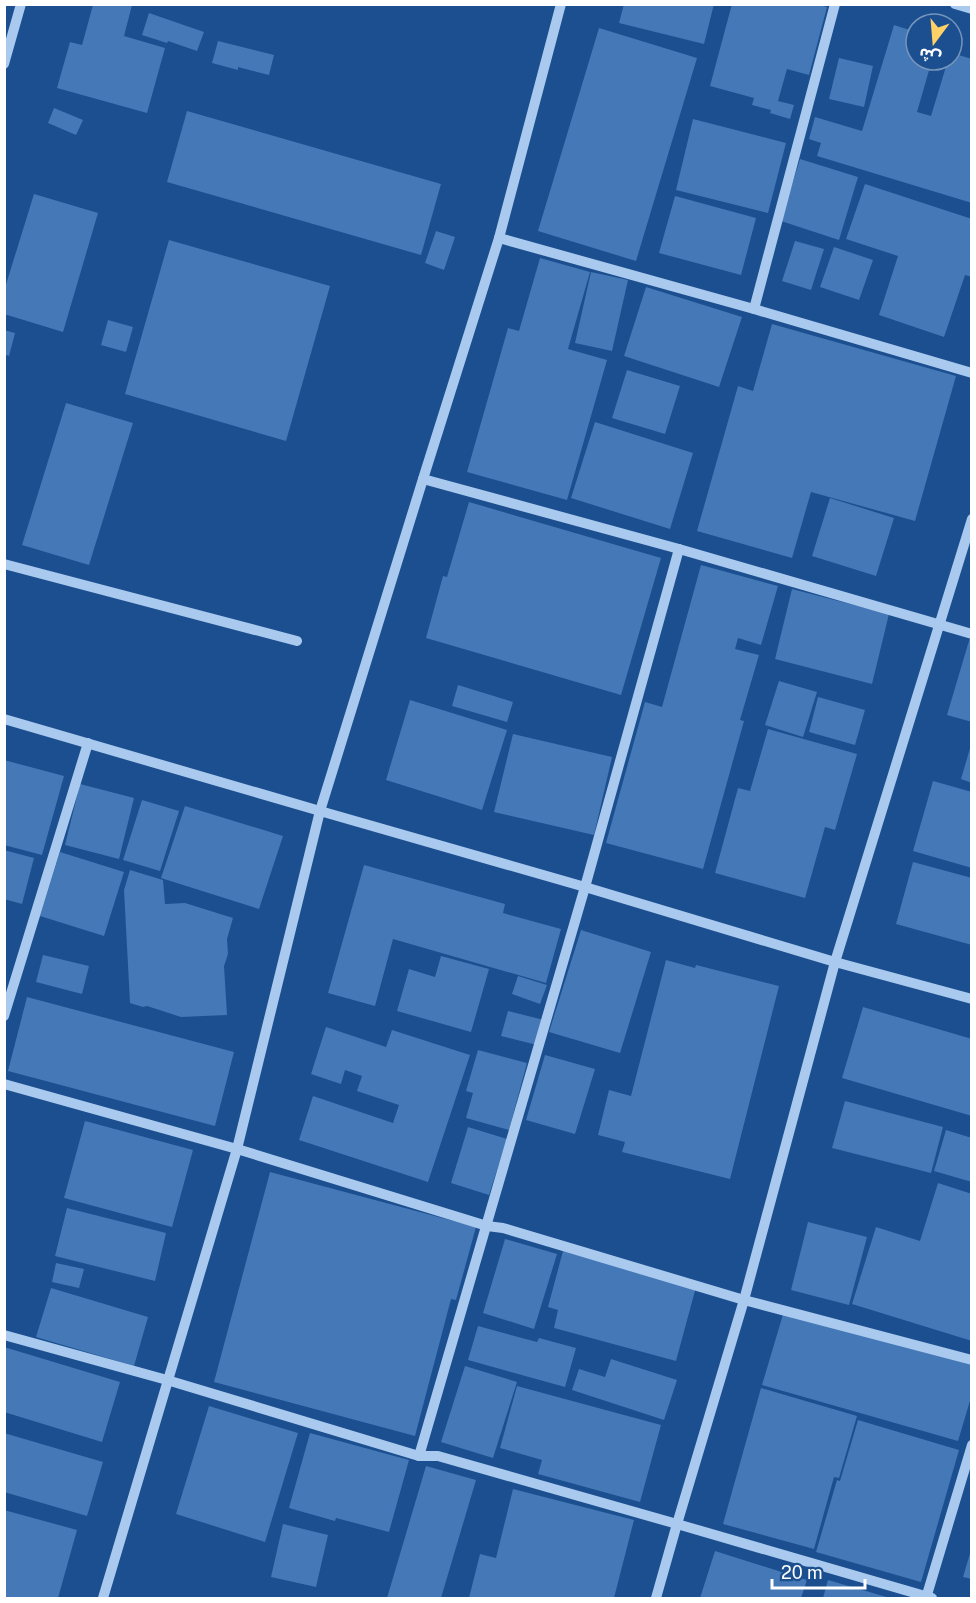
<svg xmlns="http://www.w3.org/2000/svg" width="976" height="1603" viewBox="0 0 976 1603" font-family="'Public Sans','Noto Sans Arabic',sans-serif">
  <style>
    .building { fill: #4478b7 }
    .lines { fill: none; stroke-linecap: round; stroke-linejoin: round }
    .minor { stroke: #a9c9ee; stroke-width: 10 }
  </style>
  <rect width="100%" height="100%" fill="#1b4f8f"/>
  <g class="building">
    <polygon points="624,4 714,4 704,44 619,23"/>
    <polygon points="732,4 816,4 827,7 809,75 787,69 778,101 794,105 790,119 770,113 771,110 752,105 754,98 710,86"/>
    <polygon points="93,5 132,5 124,36 165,48 147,113 57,88 70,42 82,45"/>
    <polygon points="149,13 204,32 197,51 168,41 167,43 142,35"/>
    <polygon points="894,25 916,32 916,60 932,60 917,112 931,116 948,60 952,60 952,53 972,59 972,203 817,156 821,143 809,139 815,117 862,131"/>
    <polygon points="599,28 697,58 636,261 538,231"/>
    <polygon points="218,41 274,55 269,75 238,67 238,70 212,63"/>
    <polygon points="839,58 873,66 864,107 829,99"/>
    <polygon points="54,108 83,120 76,135 48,123"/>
    <polygon points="187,111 441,184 421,255 167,182"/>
    <polygon points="693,119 786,143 768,213 676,190"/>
    <polygon points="800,159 858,177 839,240 781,221"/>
    <polygon points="865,184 972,219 972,277 965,275 944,337 879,315 898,256 846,239"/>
    <polygon points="34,194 98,213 63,332 4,314 4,291"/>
    <polygon points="675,196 756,218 741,275 659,253"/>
    <polygon points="436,231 455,237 444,270 425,263"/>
    <polygon points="169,240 330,286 286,441 125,394"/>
    <polygon points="795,241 824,249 811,290 782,281"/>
    <polygon points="834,247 873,260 859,300 820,287"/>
    <polygon points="540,258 590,272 568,349 607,360 567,500 467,472 508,328 519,331"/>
    <polygon points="591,272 628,280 612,351 575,343"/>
    <polygon points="646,287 742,317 719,387 624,356"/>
    <polygon points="108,320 133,327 126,352 101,345"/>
    <polygon points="772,324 956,376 915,521 811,492 792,558 697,531 738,386 753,391"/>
    <polygon points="4,330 15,333 9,356 4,354"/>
    <polygon points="627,370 680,386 665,434 612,418"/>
    <polygon points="66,403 133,423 89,565 22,545"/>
    <polygon points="595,422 693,453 670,529 571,498"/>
    <polygon points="830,498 894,518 876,576 812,556"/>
    <polygon points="469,502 661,558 621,695 426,638 443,576 447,577"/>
    <polygon points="701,565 778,586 761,645 738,638 735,649 759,655 740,720 744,721 703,869 606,843 645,702 662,707"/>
    <polygon points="792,589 889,614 872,684 775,659"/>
    <polygon points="971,634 972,634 972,722 947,715"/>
    <polygon points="779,681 817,692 803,737 765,725"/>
    <polygon points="458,685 513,702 507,722 452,706"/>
    <polygon points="818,697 865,710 855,745 809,732"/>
    <polygon points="410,700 507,730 482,810 386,780"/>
    <polygon points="768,729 857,754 835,830 825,827 805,898 715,873 738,788 750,791"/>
    <polygon points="513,734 612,757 594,835 494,812"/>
    <polygon points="971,745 972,745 972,783 961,779"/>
    <polygon points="4,760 64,776 42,855 4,845"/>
    <polygon points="933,781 972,792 972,868 913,851"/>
    <polygon points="80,784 134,798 119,859 65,845"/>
    <polygon points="142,800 179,811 160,871 123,860"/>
    <polygon points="185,806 283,836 259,909 161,878"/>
    <polygon points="4,850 34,858 22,904 4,899"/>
    <polygon points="60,852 124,872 104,936 40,916"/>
    <polygon points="913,862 972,878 972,945 896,924"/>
    <polygon points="364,865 505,904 503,913 561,929 546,983 393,939 375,1006 328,993"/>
    <polygon points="130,870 163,880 165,904 185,903 233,918 227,939 228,954 224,966 227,1015 181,1017 147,1006 143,1007 130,1003 124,890"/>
    <polygon points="581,930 651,952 620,1053 549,1032"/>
    <polygon points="43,955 89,966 82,994 36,982"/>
    <polygon points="441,956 489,969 471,1032 397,1011 409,969 435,977"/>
    <polygon points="666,960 695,968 696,965 779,986 730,1179 622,1152 625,1142 598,1135 609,1090 631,1096"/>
    <polygon points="518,976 547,985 540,1004 512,994"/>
    <polygon points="27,997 234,1052 215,1126 8,1071"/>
    <polygon points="863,1007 972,1039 972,1116 842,1078"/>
    <polygon points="508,1011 544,1020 537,1045 501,1036"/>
    <polygon points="326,1027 386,1047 392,1030 470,1055 428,1182 299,1140 313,1096 393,1123 399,1105 357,1091 362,1076 345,1070 341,1084 311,1074"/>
    <polygon points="478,1050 527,1063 509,1130 466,1118 473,1093 466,1091"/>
    <polygon points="545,1055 595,1069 575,1134 526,1120"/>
    <polygon points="845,1101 943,1127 931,1173 832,1148"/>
    <polygon points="85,1121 193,1150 172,1227 64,1198"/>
    <polygon points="468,1127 507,1139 489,1195 451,1183"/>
    <polygon points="946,1130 972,1138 972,1182 934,1171"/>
    <polygon points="270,1172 476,1227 456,1300 451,1299 415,1436 214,1382"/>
    <polygon points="938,1183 972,1194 972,1341 852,1304 876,1227 920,1241"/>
    <polygon points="67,1208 166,1233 155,1281 55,1256"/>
    <polygon points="808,1222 867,1237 849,1305 791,1290"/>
    <polygon points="505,1239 557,1254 534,1329 483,1313"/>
    <polygon points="563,1251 696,1287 676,1361 554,1328 558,1310 548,1307"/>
    <polygon points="56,1263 84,1269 79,1288 52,1282"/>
    <polygon points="51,1288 148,1317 134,1366 36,1337"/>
    <polygon points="784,1311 972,1365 972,1394 958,1441 762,1385"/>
    <polygon points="478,1326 537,1342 539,1338 576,1348 565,1387 468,1360"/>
    <polygon points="4,1347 120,1382 102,1442 4,1412"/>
    <polygon points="611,1359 677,1380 664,1420 572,1390 579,1369 605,1377"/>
    <polygon points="465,1366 517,1382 493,1458 441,1442"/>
    <polygon points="517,1386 661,1425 640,1502 538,1474 542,1460 500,1448"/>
    <polygon points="761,1388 857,1416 839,1478 834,1477 814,1549 723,1524"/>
    <polygon points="209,1406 298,1433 265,1542 176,1514"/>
    <polygon points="858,1420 959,1450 921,1582 816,1552 837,1480 840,1481"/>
    <polygon points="4,1433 103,1462 87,1516 4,1492"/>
    <polygon points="310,1433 409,1460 389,1532 336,1518 335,1521 289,1508"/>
    <polygon points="426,1466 476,1480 441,1598 387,1598"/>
    <polygon points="513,1489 634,1520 614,1598 469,1598 480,1554 496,1558"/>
    <polygon points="4,1510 77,1530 58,1598 4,1598"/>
    <polygon points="283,1524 328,1535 316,1587 271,1577"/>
    <polygon points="971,1550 972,1550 972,1579 963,1577"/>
    <polygon points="715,1551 807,1580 801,1598 700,1598"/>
    <polygon points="828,1580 890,1598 823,1598"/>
  </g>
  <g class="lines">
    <g class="minor">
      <polyline points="955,4 972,9"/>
      <polyline points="4,64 21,4"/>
      <polyline points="499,238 754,309 972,373"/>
      <polyline points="754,309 835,4"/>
      <polyline points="423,479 679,549 972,634"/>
      <polyline points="4,564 297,641"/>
      <polyline points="4,719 320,811 585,887 835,962 972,999"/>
      <polyline points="4,1016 88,743"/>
      <polyline points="4,1084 237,1149 487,1226 503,1228 744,1300 972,1360"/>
      <polyline points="4,1335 167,1380 419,1456 438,1456 677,1524 932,1598"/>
      <polyline points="419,1456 585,887 679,549"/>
      <polyline points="103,1598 237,1149 320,811 423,479 499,238 561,4"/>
      <polyline points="656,1598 677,1524 744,1300 835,962 972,519"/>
      <polyline points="926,1598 972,1445"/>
    </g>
  </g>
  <rect width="976" height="1603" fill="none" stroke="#ffffff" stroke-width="12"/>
  <g transform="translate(934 42) rotate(196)"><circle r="28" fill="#1b4f8f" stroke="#7695bc" stroke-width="1.5"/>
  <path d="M0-4.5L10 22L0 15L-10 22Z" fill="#ffd166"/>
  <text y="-9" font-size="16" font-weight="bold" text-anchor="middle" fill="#ffffff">ش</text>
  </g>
  <path d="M772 1579v9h93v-9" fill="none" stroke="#ffffff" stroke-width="3"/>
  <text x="781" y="1579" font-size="18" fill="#ffffff" stroke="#1b4f8f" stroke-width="4.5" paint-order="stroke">20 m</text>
</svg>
